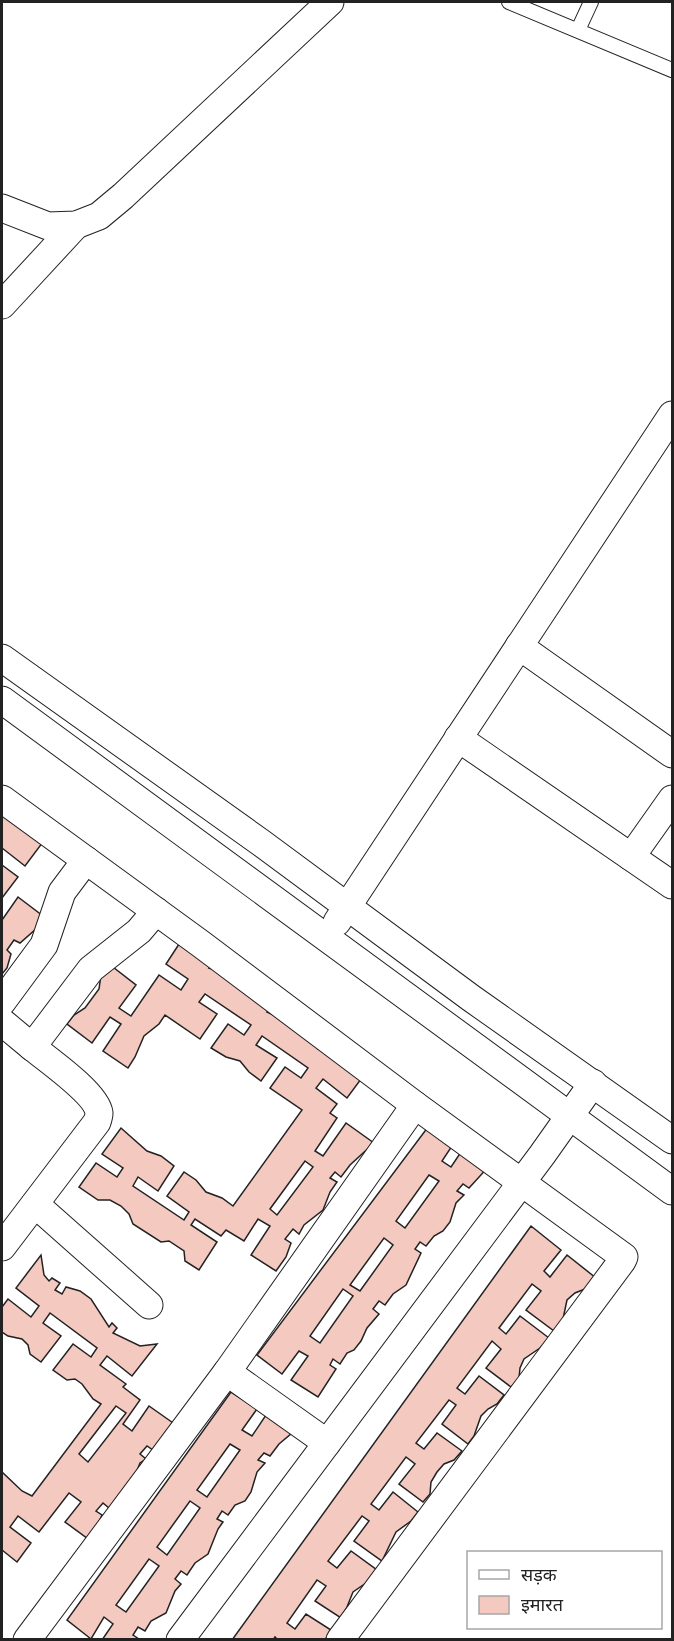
<svg xmlns="http://www.w3.org/2000/svg" width="674" height="1641" viewBox="0 0 674 1641" font-family="Barlow,'Noto Sans Devanagari',sans-serif">
  <style>
    .building { fill: #f3c9c0; stroke: #222; stroke-width: 1.5; fill-rule: evenodd }
    .lines { fill: none; stroke-linecap: round; stroke-linejoin: round }
    .service-casing { stroke: #222; stroke-width: 16 }
    .minor-casing { stroke: #222; stroke-width: 29 }
    .service { stroke: #fff; stroke-width: 14 }
    .minor { stroke: #fff; stroke-width: 27 }
  </style>
  <rect width="100%" height="100%" fill="#fff"/>
  <g class="building">
    <polygon points="2,811 43,842 25,866 2,848"/>
    <polygon points="2,865 18,877 2,898"/>
    <polygon points="18,897 43,916 37,928 20,943 14,940 7,950 11,954 7,968 2,974 2,920"/>
    <path d="M 181,941 L 218,958 L 209,968 L 226,973 L 274,1006 L 267,1012 L 300,1027 L 318,1049 L 323,1041 L 367,1071 L 347,1098 L 323,1079 L 316,1088 L 337,1104 L 330,1113 L 337,1118 L 315,1151 L 323,1156 L 346,1123 L 374,1143 L 350,1165 L 341,1177 L 335,1172 L 330,1178 L 337,1182 L 330,1192 L 323,1210 L 304,1225 L 299,1234 L 293,1229 L 285,1239 L 291,1243 L 286,1257 L 276,1271 L 251,1255 L 270,1226 L 258,1219 L 244,1241 L 226,1230 L 221,1236 L 195,1219 L 191,1225 L 217,1242 L 199,1270 L 185,1261 L 184,1251 L 169,1241 L 161,1242 L 133,1224 L 129,1214 L 121,1206 L 110,1200 L 98,1200 L 79,1187 L 96,1163 L 117,1177 L 123,1168 L 102,1154 L 121,1128 L 147,1151 L 161,1156 L 174,1166 L 158,1191 L 138,1177 L 133,1186 L 184,1220 L 189,1212 L 167,1196 L 184,1172 L 196,1180 L 206,1192 L 222,1198 L 233,1206 L 302,1110 L 270,1088 L 285,1067 L 301,1078 L 308,1068 L 262,1036 L 256,1045 L 277,1058 L 261,1081 L 249,1072 L 240,1061 L 226,1057 L 211,1048 L 228,1024 L 244,1035 L 251,1025 L 205,994 L 199,1002 L 217,1014 L 200,1039 L 165,1015 L 159,1024 L 144,1036 L 135,1057 L 128,1068 L 103,1051 L 121,1024 L 110,1017 L 92,1043 L 67,1024 L 74,1015 L 85,1008 L 99,989 L 101,975 L 109,964 L 136,985 L 119,1008 L 131,1016 L 159,975 L 181,990 L 188,979 L 166,964 ZM 305,1161 L 313,1167 L 277,1215 L 270,1209 Z"/>
    <path d="M 431,1123 L 456,1140 L 442,1161 L 451,1167 L 465,1146 L 491,1164 L 469,1188 L 463,1184 L 457,1191 L 464,1195 L 456,1203 L 450,1222 L 443,1231 L 434,1236 L 426,1246 L 420,1242 L 415,1249 L 421,1253 L 406,1285 L 393,1294 L 385,1305 L 379,1301 L 373,1309 L 379,1314 L 367,1328 L 361,1341 L 354,1350 L 347,1353 L 340,1364 L 333,1359 L 330,1365 L 336,1369 L 318,1397 L 291,1380 L 308,1356 L 299,1351 L 282,1374 L 257,1355 ZM 429,1175 L 439,1181 L 405,1228 L 396,1221 ZM 384,1238 L 393,1245 L 360,1291 L 350,1285 ZM 343,1289 L 353,1296 L 320,1343 L 310,1336 Z"/>
    <polygon points="531,1226 561,1250 544,1271 550,1277 567,1255 596,1278 585,1289 575,1293 567,1300 563,1319 554,1331 526,1310 541,1291 532,1284 499,1328 506,1334 520,1316 549,1338 540,1348 524,1359 520,1368 519,1378 511,1387 486,1368 501,1349 492,1341 457,1388 465,1394 479,1376 504,1395 497,1404 488,1409 481,1416 474,1436 468,1444 442,1424 456,1405 449,1400 416,1443 424,1449 437,1433 462,1451 454,1460 444,1464 437,1472 431,1482 430,1494 423,1502 399,1484 415,1464 406,1457 371,1504 379,1510 393,1492 418,1512 411,1521 396,1532 382,1561 354,1541 369,1521 362,1516 328,1561 337,1568 351,1551 377,1570 366,1583 353,1592 347,1607 341,1618 315,1601 326,1586 317,1580 287,1623 295,1629 306,1614 331,1630 325,1640 278,1640 275,1637 273,1640 232,1640"/>
    <path d="M 41,1255 L 44,1275 L 49,1281 L 52,1278 L 60,1283 L 55,1290 L 62,1294 L 66,1287 L 80,1291 L 91,1299 L 109,1327 L 112,1323 L 117,1328 L 113,1333 L 140,1346 L 157,1344 L 132,1376 L 107,1356 L 100,1365 L 126,1384 L 123,1387 L 140,1400 L 123,1424 L 132,1431 L 149,1406 L 176,1425 L 153,1450 L 147,1446 L 140,1454 L 146,1459 L 140,1463 L 130,1489 L 109,1508 L 103,1503 L 96,1511 L 102,1515 L 91,1541 L 65,1522 L 81,1502 L 69,1493 L 39,1532 L 18,1516 L 10,1527 L 31,1543 L 17,1562 L 2,1550 L 2,1472 L 22,1491 L 32,1496 L 101,1404 L 93,1399 L 82,1384 L 75,1379 L 67,1380 L 53,1370 L 73,1344 L 91,1357 L 97,1348 L 50,1313 L 43,1323 L 61,1336 L 41,1362 L 30,1354 L 28,1345 L 22,1339 L 8,1336 L 2,1332 L 2,1307 L 8,1299 L 31,1317 L 39,1306 L 16,1288 ZM 116,1406 L 126,1413 L 88,1462 L 79,1454 Z"/>
    <path d="M 231,1392 L 257,1409 L 242,1430 L 252,1436 L 266,1415 L 292,1433 L 279,1444 L 270,1456 L 264,1453 L 258,1460 L 265,1463 L 257,1472 L 251,1492 L 245,1501 L 235,1505 L 228,1515 L 222,1511 L 217,1519 L 223,1522 L 218,1529 L 208,1554 L 195,1563 L 187,1575 L 181,1571 L 175,1579 L 181,1584 L 175,1591 L 166,1613 L 151,1621 L 145,1631 L 138,1627 L 133,1635 L 139,1639 L 102,1640 L 113,1624 L 104,1617 L 91,1639 L 67,1620 ZM 230,1444 L 240,1450 L 207,1497 L 197,1490 ZM 190,1501 L 200,1508 L 167,1555 L 157,1547 ZM 149,1559 L 159,1566 L 126,1612 L 116,1605 Z"/>
  </g>
  <g class="lines">
    <g class="service-casing">
      <g id="service">
        <polyline points="509,2 672,70"/>
        <polyline points="578,30 591,2"/>
      </g>
    </g>
    <g class="minor-casing">
      <g id="minor">
        <polyline points="2,208 48,226 76,225 99,216 123,196 330,2"/>
        <polyline points="2,305 76,225"/>
        <polyline points="519,646 672,754"/>
        <polyline points="2,658 260,842 471,998 672,1140"/>
        <polyline points="2,700 672,1191"/>
        <polyline points="458,738 672,885"/>
        <polyline points="2,799 201,944 415,1105 624,1257 622,1261 340,1640"/>
        <polyline points="631,857 672,799"/>
        <polyline points="337,922 672,415"/>
        <polyline points="2,1002 44,945 62,892 86,860"/>
        <polyline points="2,1022 32,1047"/>
        <polyline points="35,1204 149,1305"/>
        <path d="M 2,1247 L 97,1122 C 98,1119 99,1116 99,1113 C 97,1094 47,1059 32,1047 L 91,969 L 139,931 L 156,911"/>
        <polyline points="227,1372 327,1443"/>
        <polyline points="27,1640 227,1372 415,1105"/>
        <polyline points="180,1640 542,1155 593,1083"/>
      </g>
    </g>
    <use href="#service" class="service"/>
    <use href="#minor" class="minor"/>
  </g>
  <rect width="674" height="1641" fill="none" stroke="#222222" stroke-width="6"/>
  <rect x="467" y="1551" width="195" height="78" fill="#ffffff" stroke="#a7a7a7" stroke-width="1.5"/>
  <rect x="479" y="1570" width="30" height="9" fill="#ffffff" stroke="#a7a7a7" stroke-width="1.5"/>
  <text x="521" y="1581" font-size="18" fill="#222222">सड़क</text>
  <rect x="479" y="1596" width="30" height="18" fill="#f3c9c0" stroke="#a7a7a7" stroke-width="1.5"/>
  <text x="521" y="1611" font-size="18" fill="#222222">इमारत</text>
</svg>
